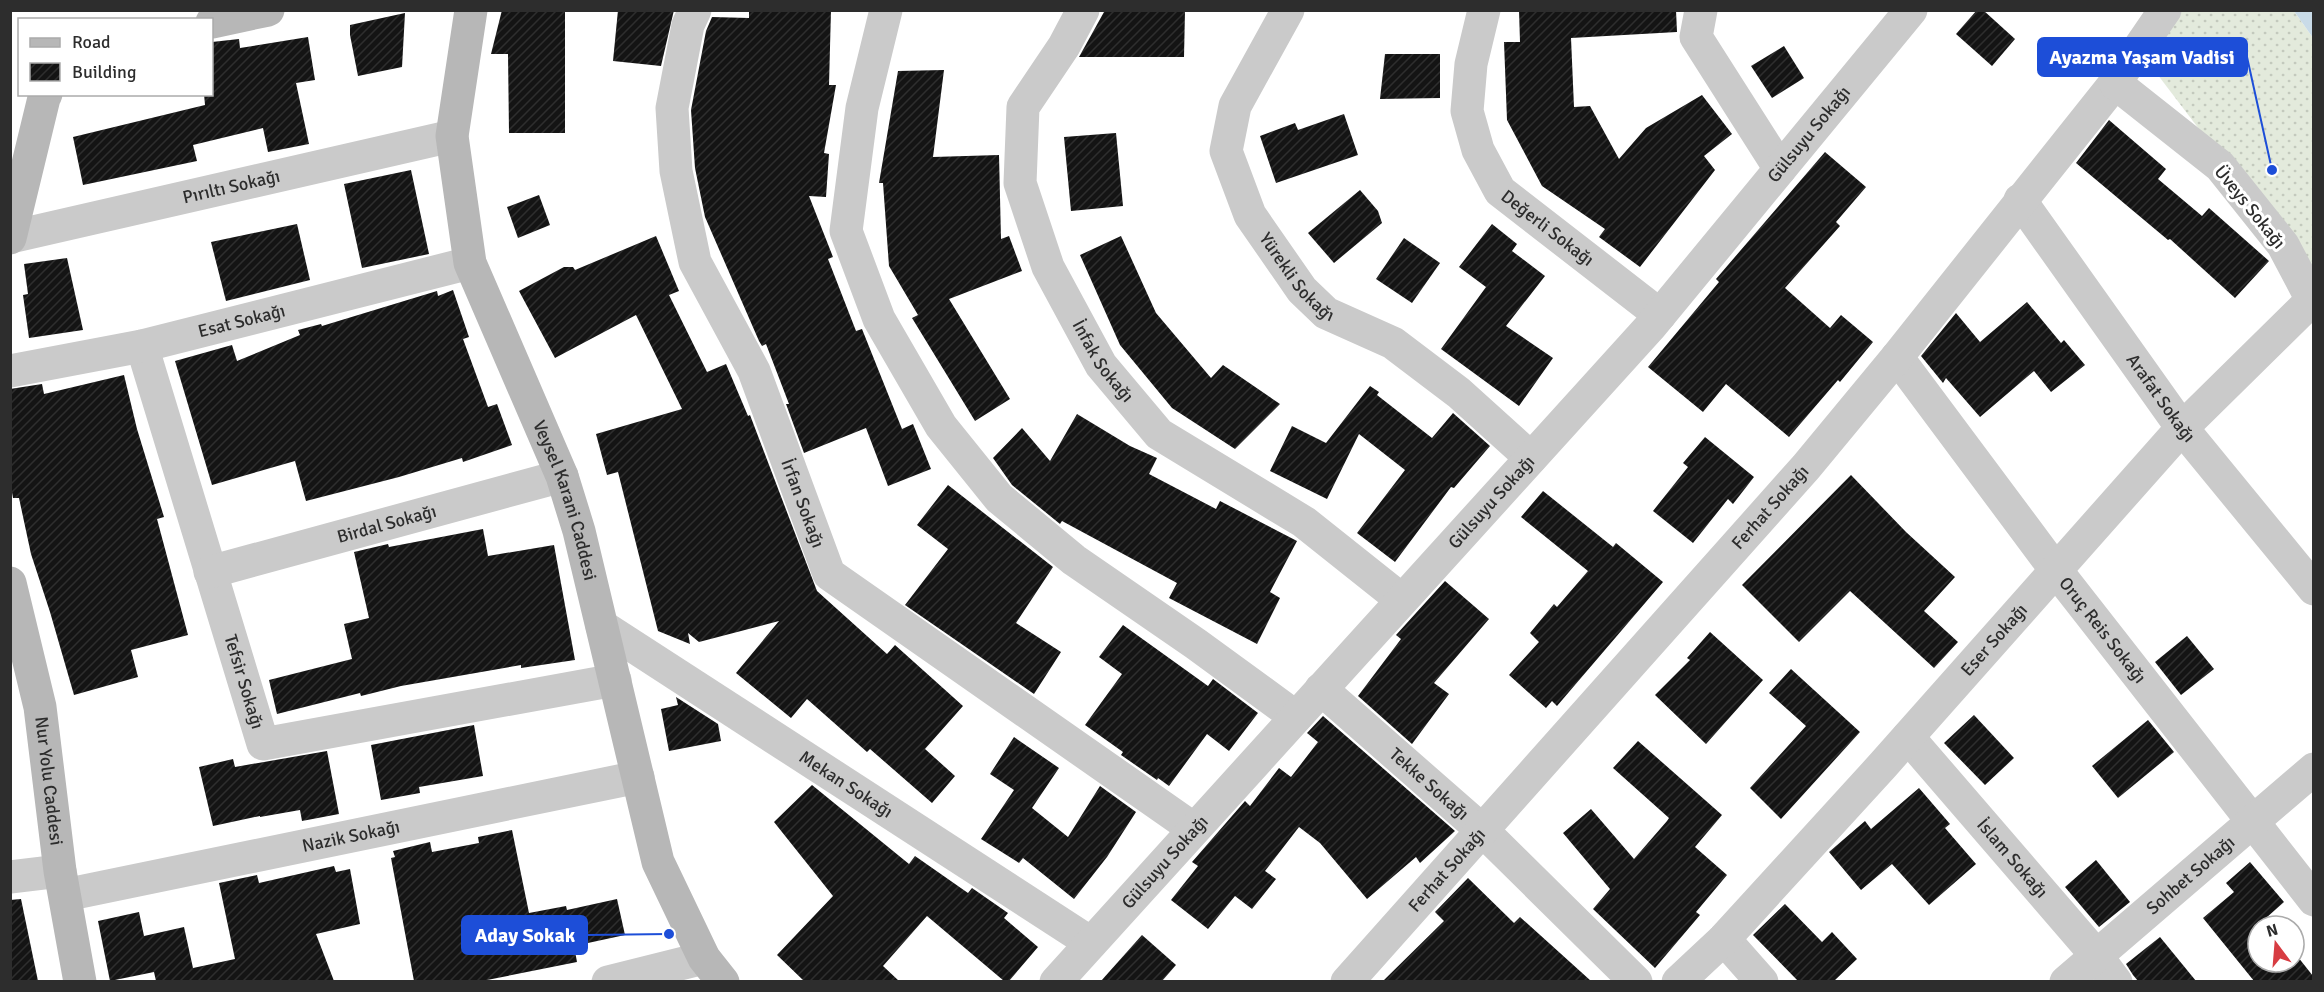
<svg xmlns="http://www.w3.org/2000/svg" width="2324" height="992" viewBox="0 0 2324 992" font-family="Signika,sans-serif">
  <style>
    .grass { fill: url(#grass-dots) }
    .water { fill: #c9dbe8 }
    .building { fill: url(#building-hatch) }
    .lines { fill: none; stroke-linecap: round; stroke-linejoin: round }
    .street { stroke: #cacaca; stroke-width: 33 }
    .secondary { stroke: #b7b7b7; stroke-width: 33 }
    .labels { text-anchor: middle; dominant-baseline: central; stroke-width: 6; stroke-linejoin: round; paint-order: stroke }
    .street-label { font-size: 18px; fill: #2d2d2d; stroke: #fff }
    .leader { fill: none; stroke: #1d4ed8; stroke-width: 2 }
    .callout-dot { fill: #1d4ed8; stroke: #fff; stroke-width: 2 }
    .callout { fill: #1d4ed8; stroke: #1d4ed8; stroke-width: 2 }
    .callout-label { font-size: 20px; text-anchor: middle; font-weight: bold; fill: #fff }
  </style>
  <defs>
    <pattern id="grass-dots" width="8" height="8" patternUnits="userSpaceOnUse" patternTransform="scale(1.5)"><rect width="8" height="8" fill="#e3eadc"/><path d="M2 2h.1M6 6h.1" fill="none" stroke="#c3c9bd" stroke-width="1.8" stroke-linecap="round"/></pattern>
    <pattern id="building-hatch" width="6" height="6" patternUnits="userSpaceOnUse" patternTransform="scale(1.5)"><rect width="6" height="6" fill="#141414"/><path d="M-1 1l2-2M0 6l6-6M5 7l2-2" fill="none" stroke="#2e2e2e"/></pattern>
  </defs>
  <rect width="100%" height="100%" fill="#fff"/>
  <polygon class="grass" points="2179,11 2294,11 2313,38 2313,279 2148,62"/>
  <polygon class="water" points="2294,11 2313,11 2313,38"/>
  <g class="building">
    <polygon points="502,10 565,10 565,133 509,133 508,54 491,54"/>
    <polygon points="618,10 674,10 661,66 613,61"/>
    <polygon points="749,10 831,10 829,85 836,85 824,153 829,154 826,197 809,196 833,257 828,259 856,331 862,329 902,429 913,424 931,469 888,486 866,428 804,453 786,404 789,404 766,344 762,346 759,341 705,217 695,168 691,110 706,31 712,17 749,18"/>
    <polygon points="1519,10 1676,10 1677,32 1571,38 1574,107 1590,106 1619,159 1646,128 1702,95 1732,134 1704,156 1715,170 1640,267 1599,237 1605,229 1542,186 1507,120 1504,42 1520,42"/>
    <polygon points="1977,10 1983,10 2015,39 1992,66 1956,34"/>
    <polygon points="1185,11 1184,57 1079,57 1104,12"/>
    <polygon points="405,13 402,67 358,76 350,35 350,25"/>
    <polygon points="308,37 315,80 296,83 309,144 268,152 263,128 193,145 197,161 83,185 73,137 205,105 204,94 212,94 212,42 239,39 240,48"/>
    <polygon points="1784,46 1804,78 1772,98 1751,66"/>
    <polygon points="1385,54 1440,54 1440,98 1380,99"/>
    <polygon points="944,70 933,157 999,155 1001,239 1009,236 1022,271 949,299 1010,399 975,421 912,318 918,315 889,266 883,183 879,183 898,71"/>
    <polygon points="1344,114 1358,155 1276,183 1260,136 1295,123 1298,130"/>
    <polygon points="2109,120 2166,169 2158,179 2202,216 2209,208 2269,261 2235,298 2170,239 2168,240 2076,163"/>
    <polygon points="1116,133 1123,206 1071,211 1064,137"/>
    <polygon points="1825,152 1866,187 1836,222 1840,226 1785,288 1830,328 1841,315 1873,342 1840,382 1838,380 1789,437 1726,384 1703,412 1648,367 1719,282 1716,279"/>
    <polygon points="411,170 429,254 362,268 344,184"/>
    <polygon points="1360,190 1378,211 1382,223 1334,263 1308,233"/>
    <polygon points="539,195 550,225 518,238 507,207"/>
    <polygon points="297,224 310,280 226,301 211,242"/>
    <polygon points="1492,224 1517,244 1512,251 1545,276 1506,326 1553,358 1519,406 1441,349 1486,287 1459,267"/>
    <polygon points="656,236 679,291 669,295 707,372 726,364 748,416 750,415 817,591 887,654 895,645 963,706 925,749 955,776 932,803 870,749 867,752 807,699 791,718 736,673 779,621 699,642 688,633 690,644 658,631 618,472 607,475 596,434 682,409 636,315 555,358 519,291 564,267 573,267 575,270"/>
    <polygon points="1121,236 1156,313 1211,378 1223,365 1280,404 1235,449 1172,408 1120,345 1080,255"/>
    <polygon points="1404,238 1440,263 1412,303 1376,279"/>
    <polygon points="67,258 83,330 29,338 23,295 28,294 24,264"/>
    <polygon points="453,290 469,337 463,339 488,407 497,404 512,445 463,462 462,458 399,477 306,501 295,461 212,485 175,361 232,345 237,361 300,335 298,330 321,324 322,326 437,291 438,296"/>
    <polygon points="2027,302 2061,343 2064,340 2085,365 2051,392 2034,371 1980,417 1946,378 1943,383 1921,356 1956,313 1980,342"/>
    <polygon points="124,375 137,429 164,517 157,519 188,635 131,650 138,677 74,695 50,612 31,554 19,498 13,498 10,481 10,389 42,384 44,394"/>
    <polygon points="1370,386 1379,392 1377,395 1432,438 1453,413 1490,446 1454,488 1451,487 1395,562 1357,533 1405,470 1359,434 1327,499 1270,471 1292,426 1326,443"/>
    <polygon points="1077,414 1130,446 1157,458 1149,474 1216,509 1220,501 1297,541 1270,592 1280,598 1257,644 1169,598 1177,583 1062,521 1060,524 1012,485 993,458 1022,428 1050,461"/>
    <polygon points="1705,437 1754,477 1733,504 1728,499 1693,543 1653,511 1688,467 1683,463"/>
    <polygon points="1851,475 1906,532 1955,577 1924,611 1958,642 1934,668 1850,591 1799,642 1742,585"/>
    <polygon points="948,485 1053,567 1016,623 1061,652 1034,694 905,605 948,549 917,525"/>
    <polygon points="1543,491 1613,547 1616,543 1663,582 1557,706 1552,701 1546,708 1509,675 1539,642 1530,633 1554,604 1557,607 1588,571 1521,517"/>
    <polygon points="483,529 488,556 554,545 575,660 521,668 521,665 401,686 361,696 360,693 277,714 269,680 352,659 344,624 369,618 354,552 388,544 389,547"/>
    <polygon points="1445,581 1489,619 1434,683 1449,694 1412,744 1358,696 1401,639 1396,635"/>
    <polygon points="1123,625 1208,686 1213,679 1258,713 1229,751 1207,734 1169,786 1158,778 1157,780 1121,755 1123,752 1085,725 1122,674 1099,657"/>
    <polygon points="1710,632 1763,680 1706,744 1655,695 1690,660 1687,658"/>
    <polygon points="2187,636 2214,669 2181,695 2155,662"/>
    <polygon points="1791,669 1860,732 1781,819 1750,788 1806,726 1769,693"/>
    <polygon points="676,697 718,724 721,741 669,751 661,709 678,705"/>
    <polygon points="1974,715 2014,758 1985,785 1944,743"/>
    <polygon points="1323,716 1455,831 1420,863 1416,857 1367,899 1320,843 1299,827 1265,871 1276,879 1252,909 1235,896 1208,929 1171,900 1198,866 1192,862 1245,801 1250,806 1279,768 1291,777 1318,742 1307,733"/>
    <polygon points="2148,720 2174,752 2118,798 2092,766"/>
    <polygon points="474,725 483,776 419,787 420,793 381,800 371,745"/>
    <polygon points="1014,737 1059,768 1032,808 1068,837 1100,786 1136,812 1107,857 1074,899 1023,858 1019,863 981,839 1014,790 990,774"/>
    <polygon points="1638,741 1722,815 1695,847 1727,875 1696,912 1700,915 1655,968 1593,909 1610,889 1563,833 1591,809 1634,859 1667,821 1669,818 1613,768"/>
    <polygon points="327,751 339,814 302,821 300,810 260,817 260,816 213,826 199,767 233,759 235,767"/>
    <polygon points="812,785 909,864 915,856 968,893 972,888 1008,913 1004,918 1038,947 1009,981 1004,981 927,916 883,966 899,981 804,981 777,955 833,896 774,822"/>
    <polygon points="1919,788 1950,824 1945,828 1976,864 1929,905 1892,864 1861,890 1829,852 1865,821 1871,829"/>
    <polygon points="512,830 529,913 566,906 567,910 617,899 625,935 574,946 577,962 482,981 414,981 391,858 395,857 393,851 430,842 432,852 479,843 478,837"/>
    <polygon points="2096,860 2130,902 2099,927 2065,887"/>
    <polygon points="2250,862 2284,902 2266,918 2273,926 2258,926 2258,962 2294,962 2294,952 2313,976 2313,981 2254,981 2203,918 2234,892 2226,883"/>
    <polygon points="334,866 336,872 350,869 360,924 316,934 334,981 156,981 154,972 110,981 98,921 139,912 144,936 184,927 193,968 235,959 219,883 257,875 259,883"/>
    <polygon points="1468,878 1514,923 1520,917 1591,981 1383,981 1444,921 1435,912"/>
    <polygon points="21,899 38,981 10,981 10,900"/>
    <polygon points="1785,904 1822,942 1832,932 1857,959 1834,981 1798,981 1753,935"/>
    <polygon points="1142,935 1176,965 1162,981 1101,981"/>
    <polygon points="2160,937 2196,981 2138,981 2133,975 2126,964"/>
  </g>
  <g class="lines">
    <g class="street">
      <path id="s1" d="M 695,10 L 688,25 L 672,108 L 676,171 L 695,262 L 754,371 L 829,574 L 1194,829"/>
      <polyline points="886,10 862,108 846,231 879,319 941,426 999,498 1074,560 1196,644 1296,717"/>
      <path id="s2" d="M 1083,10 L 1064,46 L 1023,107 L 1020,183 L 1048,267 L 1101,365 L 1159,434 L 1304,522 L 1402,600"/>
      <path id="s3" d="M 1288,10 L 1235,106 L 1226,151 L 1250,215 L 1302,290 L 1326,313 L 1393,343 L 1459,393 L 1531,458"/>
      <path id="s4" d="M 1484,10 L 1471,64 L 1467,111 L 1478,150 L 1500,191 L 1660,315"/>
      <polyline points="1701,10 1696,37 1780,169"/>
      <path id="s5" d="M 2020,200 L 2182,428 L 2314,589"/>
      <path id="s6" d="M 11,237 L 452,136"/>
      <path id="s7" d="M 142,346 L 263,744 L 615,680"/>
      <path id="s8" d="M 1897,357 L 2055,569 L 2314,900"/>
      <path id="s9" d="M 10,371 L 142,346 L 470,263"/>
      <path id="s10" d="M 210,572 L 562,476"/>
      <path id="s11" d="M 602,626 L 1091,943"/>
      <path id="s12" d="M 1321,689 L 1483,831 L 1636,982"/>
      <path id="s13" d="M 1908,737 L 2096,955 L 2116,982"/>
      <polyline points="10,877 60,871"/>
      <path id="s14" d="M 65,895 L 638,777"/>
      <polyline points="1724,939 1762,982"/>
      <polyline points="608,982 704,958"/>
      <path id="s15" d="M 1056,982 L 1650,327 L 1911,10"/>
      <path id="s16" d="M 1347,982 L 1806,467 L 1897,357 L 2115,83 L 2165,10"/>
      <path id="s17" d="M 1678,982 L 1724,939 L 1883,765 L 2182,428 L 2312,300 L 2283,245 L 2220,166 L 2115,83"/>
      <path id="s18" d="M 2066,982 L 2314,769"/>
    </g>
    <g class="secondary">
      <path id="s19" d="M 471,10 L 452,136 L 470,263 L 562,476 L 579,531 L 658,862 L 704,958 L 723,982"/>
      <polyline points="212,22 268,10"/>
      <polyline points="10,238 44,98 46,94"/>
      <path id="s20" d="M 10,583 L 40,707 L 60,871 L 80,982"/>
    </g>
  </g>
  <g class="labels">
    <g class="street-label">
      <text stroke="none"><textPath href="#s15" startOffset="1134">Gülsuyu Sokağı</textPath></text>
      <text stroke="none"><textPath href="#s6" startOffset="226">Pırıltı Sokağı</textPath></text>
      <text transform="translate(2250 207) rotate(51)">Üveys Sokağı</text>
      <text stroke="none"><textPath href="#s4" startOffset="250">Değerli Sokağı</textPath></text>
      <text stroke="none"><textPath href="#s3" startOffset="302">Yürekli Sokağı</textPath></text>
      <text stroke="none"><textPath href="#s9" startOffset="237">Esat Sokağı</textPath></text>
      <text stroke="none"><textPath href="#s2" startOffset="388">İnfak Sokağı</textPath></text>
      <text stroke="none"><textPath href="#s5" startOffset="243">Arafat Sokağı</textPath></text>
      <text stroke="none"><textPath href="#s19" startOffset="512">Veysel Karani Caddesi</textPath></text>
      <text stroke="none"><textPath href="#s1" startOffset="522">İrfan Sokağı</textPath></text>
      <text stroke="none"><textPath href="#s15" startOffset="648">Gülsuyu Sokağı</textPath></text>
      <text stroke="none"><textPath href="#s16" startOffset="636">Ferhat Sokağı</textPath></text>
      <text stroke="none"><textPath href="#s10" startOffset="183">Birdal Sokağı</textPath></text>
      <text stroke="none"><textPath href="#s8" startOffset="342">Oruç Reis Sokağı</textPath></text>
      <text stroke="none"><textPath href="#s17" startOffset="466">Eser Sokağı</textPath></text>
      <text stroke="none"><textPath href="#s7" startOffset="351">Tefsir Sokağı</textPath></text>
      <text stroke="none"><textPath href="#s20" startOffset="202">Nur Yolu Caddesi</textPath></text>
      <text stroke="none"><textPath href="#s12" startOffset="144">Tekke Sokağı</textPath></text>
      <text stroke="none"><textPath href="#s11" startOffset="291">Mekan Sokağı</textPath></text>
      <text stroke="none"><textPath href="#s14" startOffset="292">Nazik Sokağı</textPath></text>
      <text stroke="none"><textPath href="#s13" startOffset="160">İslam Sokağı</textPath></text>
      <text stroke="none"><textPath href="#s15" startOffset="162">Gülsuyu Sokağı</textPath></text>
      <text stroke="none"><textPath href="#s16" startOffset="150">Ferhat Sokağı</textPath></text>
      <text stroke="none"><textPath href="#s18" startOffset="164">Sohbet Sokağı</textPath></text>
    </g>
  </g>
  <path class="leader" d="M2272 170L2247 57M669 934L587 935"/>
  <g class="callout-dot">
    <circle cx="2272" cy="170" r="6"/>
    <circle cx="669" cy="934" r="6"/>
  </g>
  <g class="callout">
    <rect x="2038" y="38" width="209" height="38" rx="6"/>
    <rect x="462" y="916" width="125" height="38" rx="6"/>
  </g>
  <g class="callout-label">
    <text x="2142" y="64">Ayazma Yaşam Vadisi</text>
    <text x="525" y="942">Aday Sokak</text>
  </g>
  <rect width="2324" height="992" fill="none" stroke="#2d2d2d" stroke-width="24"/>
  <rect x="18" y="18" width="195" height="78" fill="#ffffff" stroke="#ababab" stroke-width="1.5"/>
  <rect x="30" y="38" width="30" height="9" fill="#b7b7b7" stroke="#ababab" stroke-width="1.5"/>
  <text x="72" y="48" font-size="18" fill="#2d2d2d">Road</text>
  <rect x="30" y="63" width="30" height="18" fill="url(#building-hatch)" stroke="#ababab" stroke-width="1.5"/>
  <text x="72" y="78" font-size="18" fill="#2d2d2d">Building</text>
  <g transform="translate(2276 944) rotate(344)"><circle r="28" fill="#ffffff" stroke="#ababab" stroke-width="1.5"/>
  <path d="M0-4.5L10 22L0 15L-10 22Z" fill="#d73c42"/>
  <text y="-9" font-size="16" font-weight="bold" text-anchor="middle" fill="#2d2d2d">N</text>
  </g>
</svg>
